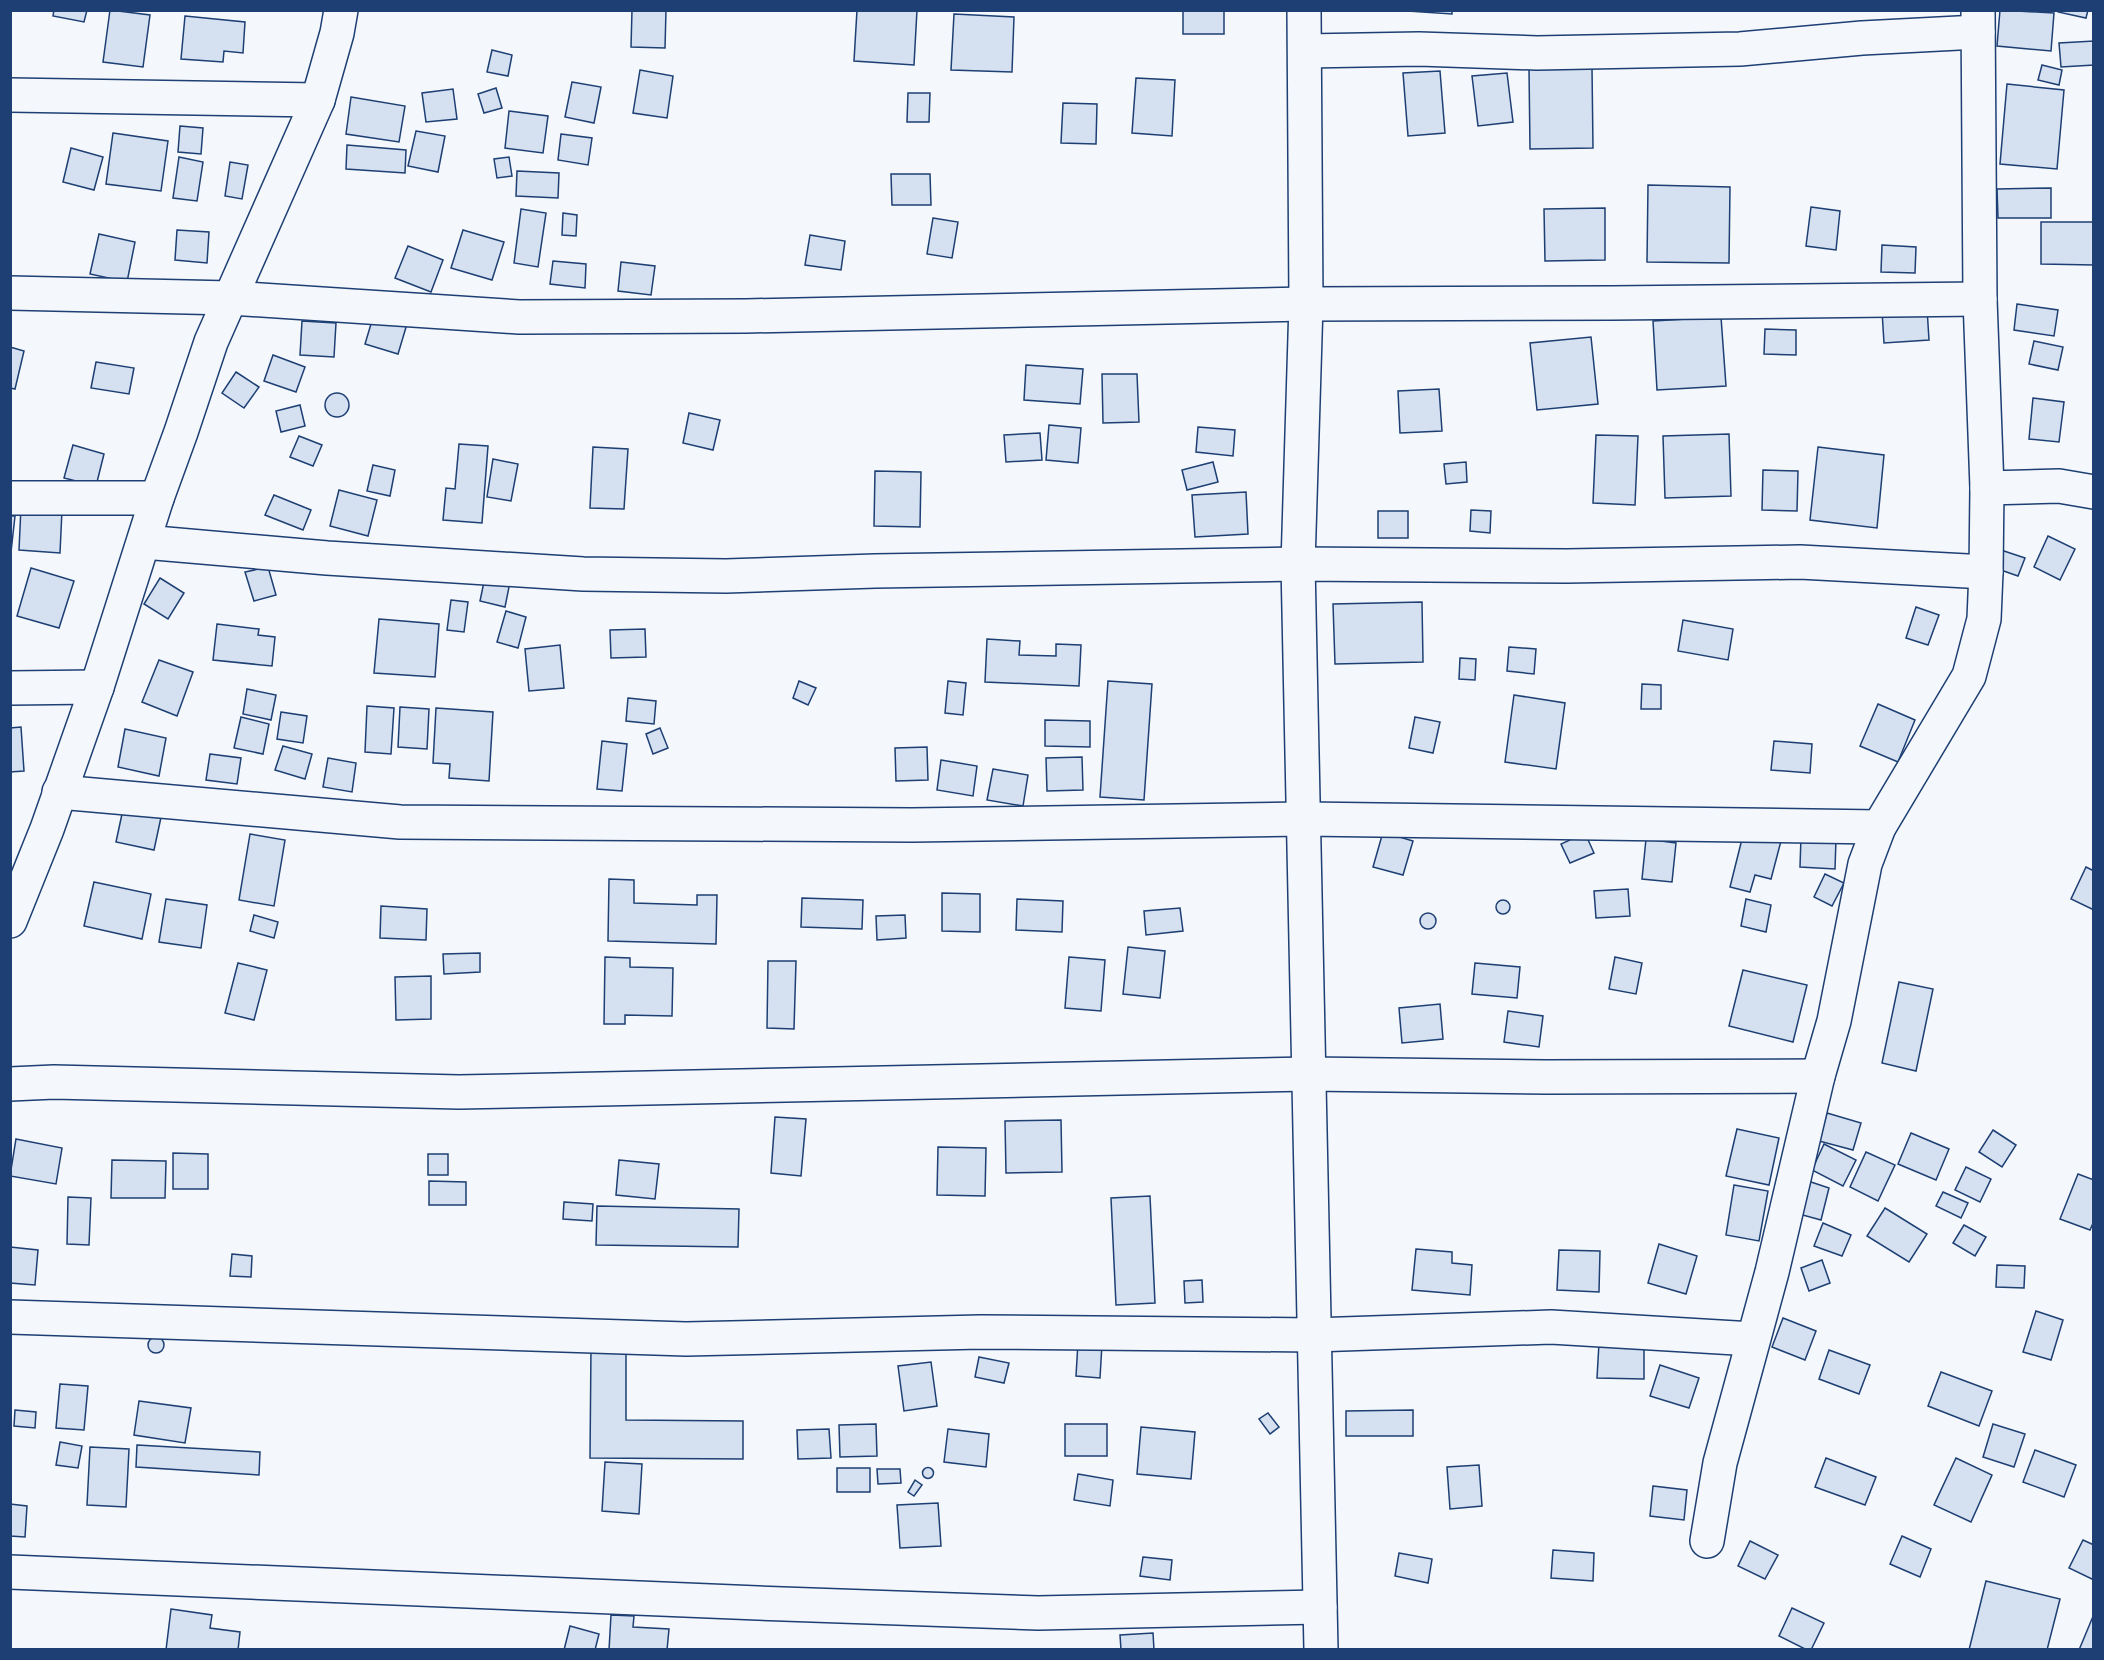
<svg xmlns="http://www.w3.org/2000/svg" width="2104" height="1660" viewBox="0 0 2104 1660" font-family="'Fira Sans Condensed',sans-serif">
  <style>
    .building { fill: #d5e0f0; stroke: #1d3f73; stroke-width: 1.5 }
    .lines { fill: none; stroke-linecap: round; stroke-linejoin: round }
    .minor-casing { stroke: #1d3f73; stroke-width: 36 }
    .minor { stroke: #f4f7fb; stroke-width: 33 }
  </style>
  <rect width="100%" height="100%" fill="#f4f7fb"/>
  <g class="building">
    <polygon points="54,10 87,10 84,22 53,16"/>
    <polygon points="110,10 150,15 143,67 103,62"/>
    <polygon points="632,10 666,10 665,48 631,47"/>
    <polygon points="857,10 917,10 914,65 854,61"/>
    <rect x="1183" y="10" width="41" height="24"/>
    <polygon points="1392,10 1452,10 1452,14"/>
    <polygon points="2000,10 2054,13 2051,51 1997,46"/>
    <polygon points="2058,10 2088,10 2086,18 2058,12"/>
    <polygon points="954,14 1014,17 1012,72 951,70"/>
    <polygon points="185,16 245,22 243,53 224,51 223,62 181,59"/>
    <polygon points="2094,41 2094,65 2061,67 2059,43"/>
    <polygon points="492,50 512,55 508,76 487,72"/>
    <polygon points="2042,65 2062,70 2059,85 2038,80"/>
    <polygon points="1592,68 1593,148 1530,149 1529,69"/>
    <polygon points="640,70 673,76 667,118 633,113"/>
    <polygon points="1440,71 1445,133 1408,136 1403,73"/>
    <polygon points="1507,73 1513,122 1478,126 1472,76"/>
    <polygon points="1136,78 1175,80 1172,136 1132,133"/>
    <polygon points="572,82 601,87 594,123 565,117"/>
    <polygon points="2007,84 2064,90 2057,169 2000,164"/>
    <polygon points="496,88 502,108 484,113 478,94"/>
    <polygon points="453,89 457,119 426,122 422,93"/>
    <polygon points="908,93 930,93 929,122 907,122"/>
    <polygon points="351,97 405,106 399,142 346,134"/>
    <polygon points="1063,103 1097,104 1096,144 1061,143"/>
    <polygon points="509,111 548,116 543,153 505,148"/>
    <polygon points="180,126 203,128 201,154 178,152"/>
    <polygon points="416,131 445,136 438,172 408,166"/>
    <polygon points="113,133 168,141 161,191 106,184"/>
    <polygon points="561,134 592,138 588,165 558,160"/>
    <polygon points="347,145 406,150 405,173 346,169"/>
    <polygon points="71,148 103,157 94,190 63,182"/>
    <polygon points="179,157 203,162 197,201 173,198"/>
    <polygon points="509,157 512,176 497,178 494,159"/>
    <polygon points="230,162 248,165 242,199 225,196"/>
    <polygon points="517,171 559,173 558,198 516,196"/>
    <polygon points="891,174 930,174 931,205 892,205"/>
    <polygon points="1648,185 1730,187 1729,263 1647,262"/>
    <polygon points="2051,188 2051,218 1998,218 1997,189"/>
    <polygon points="1811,207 1840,211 1836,250 1806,246"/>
    <polygon points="1605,208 1605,260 1545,261 1544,209"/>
    <polygon points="521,209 546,213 538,267 514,263"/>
    <polygon points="563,213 577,215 576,236 562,235"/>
    <polygon points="933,218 958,222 952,258 927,254"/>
    <polygon points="2041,222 2094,222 2094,265 2041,264"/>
    <polygon points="177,230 209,232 207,263 175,260"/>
    <polygon points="463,230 504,242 492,280 451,268"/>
    <polygon points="99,234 135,242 127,282 90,274"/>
    <polygon points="810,235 845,241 841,270 805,265"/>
    <polygon points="1882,245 1916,247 1915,273 1881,272"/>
    <polygon points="408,246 443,260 431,292 395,278"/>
    <polygon points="553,261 586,264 585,288 550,284"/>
    <polygon points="621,262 655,266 651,295 618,291"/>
    <polygon points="2017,304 2058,310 2054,336 2014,330"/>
    <polygon points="1927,308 1929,340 1884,343 1882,311"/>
    <polygon points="374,314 407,324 398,354 365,344"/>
    <polygon points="1721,317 1726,386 1657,390 1653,321"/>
    <polygon points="302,321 336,323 334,357 300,355"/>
    <polygon points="1765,329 1796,330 1796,355 1764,354"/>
    <polygon points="1591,337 1598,404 1537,410 1530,343"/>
    <polygon points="2034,341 2063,347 2058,370 2029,364"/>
    <polygon points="10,347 24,351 15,389 10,388"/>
    <polygon points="273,355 305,367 296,392 264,381"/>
    <polygon points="96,362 134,368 129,394 91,388"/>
    <polygon points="1026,365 1083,369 1080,404 1024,400"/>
    <polygon points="236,372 259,387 244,408 222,393"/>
    <polygon points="1102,374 1137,374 1139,422 1103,423"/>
    <polygon points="1439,389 1442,431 1400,433 1398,391"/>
    <circle cx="337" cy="405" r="12"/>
    <polygon points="2033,398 2064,402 2059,442 2029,439"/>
    <polygon points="300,405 305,426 281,432 276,411"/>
    <polygon points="689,413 720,420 713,450 683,443"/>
    <polygon points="1049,425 1081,428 1078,463 1046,460"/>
    <polygon points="1198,427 1235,430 1233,456 1196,452"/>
    <polygon points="1040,433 1042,460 1006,462 1004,435"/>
    <polygon points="1729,434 1731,496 1665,498 1663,436"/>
    <polygon points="1596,435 1638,436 1635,505 1593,503"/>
    <polygon points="299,436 322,445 313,466 290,457"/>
    <polygon points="459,444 488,446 482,523 443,520 446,488 455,489"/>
    <polygon points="73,445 104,454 96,486 64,478"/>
    <polygon points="593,447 628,449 624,509 590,508"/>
    <polygon points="1818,447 1884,455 1877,528 1810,520"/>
    <polygon points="493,459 518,464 511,501 487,497"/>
    <polygon points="1213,462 1218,482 1187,490 1182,470"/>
    <polygon points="1466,462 1467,482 1446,484 1444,464"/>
    <polygon points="373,465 395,470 390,496 367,491"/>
    <polygon points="1763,470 1798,471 1797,511 1762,510"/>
    <polygon points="875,471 921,472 920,527 874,526"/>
    <polygon points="339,490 377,500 368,536 330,526"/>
    <polygon points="1246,492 1248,534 1195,537 1192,495"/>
    <polygon points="274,495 311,510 303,530 265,515"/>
    <polygon points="21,507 62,510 60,553 19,550"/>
    <polygon points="1471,510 1491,511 1490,533 1470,531"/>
    <rect x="1378" y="511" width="30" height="27"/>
    <polygon points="10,516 15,516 10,561"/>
    <polygon points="2048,536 2075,549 2060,580 2034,567"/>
    <polygon points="2001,550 2025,558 2018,576 1995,568"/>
    <polygon points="268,567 276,595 254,601 245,572"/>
    <polygon points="31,568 74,581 59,628 17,616"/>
    <polygon points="486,572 511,577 505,607 480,601"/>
    <polygon points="160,578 184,593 168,619 144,604"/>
    <polygon points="451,600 468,602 464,632 447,630"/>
    <polygon points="1422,602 1423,662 1335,664 1333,604"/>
    <polygon points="1916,607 1939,615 1928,645 1906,638"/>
    <polygon points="506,611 526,617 518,648 497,642"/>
    <polygon points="379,619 439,624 435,677 374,673"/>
    <polygon points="1683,620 1733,629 1728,660 1678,651"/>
    <polygon points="217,624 259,629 258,635 275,637 272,666 213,660"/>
    <polygon points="645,629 646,657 611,658 610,630"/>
    <polygon points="987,639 1020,641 1019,655 1056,656 1056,644 1081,645 1079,686 985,682"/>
    <polygon points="560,645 564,688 529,691 525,649"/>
    <polygon points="1509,647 1536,649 1534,674 1507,671"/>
    <polygon points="1460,658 1476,659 1475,680 1459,679"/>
    <polygon points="159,660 193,672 177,716 142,702"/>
    <polygon points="799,681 816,688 808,705 793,698"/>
    <polygon points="948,681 966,683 963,715 945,713"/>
    <polygon points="1108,681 1152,684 1144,800 1100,797"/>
    <polygon points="1642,684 1661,685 1661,709 1641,709"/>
    <polygon points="247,689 276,695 271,720 243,714"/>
    <polygon points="1514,695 1565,703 1556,769 1505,762"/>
    <polygon points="628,698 656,701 654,724 626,721"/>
    <polygon points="1878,704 1915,720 1898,762 1860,746"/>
    <polygon points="367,706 394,708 391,754 365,752"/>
    <polygon points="400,707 429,709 427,749 398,747"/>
    <polygon points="436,708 493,712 489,781 449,778 450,764 433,763"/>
    <polygon points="281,712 307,716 303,743 277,739"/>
    <polygon points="241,717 269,724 263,754 234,748"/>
    <polygon points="1415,717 1440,722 1433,753 1409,748"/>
    <polygon points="1045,720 1090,721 1090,747 1045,746"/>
    <polygon points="21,727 24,771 10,772 10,728"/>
    <polygon points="660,728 668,748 653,754 646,734"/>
    <polygon points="125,729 166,738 159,776 118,767"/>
    <polygon points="602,741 627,744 622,791 597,789"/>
    <polygon points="1774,741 1812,744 1810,773 1771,770"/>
    <polygon points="283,746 312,754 305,779 275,770"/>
    <polygon points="927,747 928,780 896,781 895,748"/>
    <polygon points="210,754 241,758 237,784 206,780"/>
    <polygon points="1082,757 1083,790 1047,791 1046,758"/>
    <polygon points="328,758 356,763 352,792 323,787"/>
    <polygon points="941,760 977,766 973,796 937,790"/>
    <polygon points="993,769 1028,775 1023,806 987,800"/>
    <polygon points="125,800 163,808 154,850 116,842"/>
    <polygon points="1744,831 1781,841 1771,879 1755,875 1750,892 1730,887"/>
    <polygon points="1383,832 1413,841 1403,875 1373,867"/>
    <polygon points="1585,833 1594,853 1570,863 1561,844"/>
    <polygon points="250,834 285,840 274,906 239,900"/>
    <polygon points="1801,837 1836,839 1835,869 1800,867"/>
    <polygon points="1646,839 1676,843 1672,882 1642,879"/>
    <polygon points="2086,867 2094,871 2094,910 2071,899"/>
    <polygon points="1825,874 1844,883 1832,906 1814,897"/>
    <polygon points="609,879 634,880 634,903 697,905 697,895 717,895 716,944 608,941"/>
    <polygon points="94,882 151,894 142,939 84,926"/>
    <polygon points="1628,889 1630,916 1596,918 1594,891"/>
    <polygon points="942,893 980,894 980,932 942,931"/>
    <polygon points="802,898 863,900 862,929 801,927"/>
    <polygon points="166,899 207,905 201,948 159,942"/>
    <polygon points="1017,899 1063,901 1062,932 1016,930"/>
    <polygon points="1746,899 1771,905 1766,932 1741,926"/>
    <circle cx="1503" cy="907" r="7"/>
    <polygon points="381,906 427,909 426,940 380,938"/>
    <polygon points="1180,908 1183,931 1146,935 1144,911"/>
    <circle cx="1428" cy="921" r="8"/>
    <polygon points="254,915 278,922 274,938 250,931"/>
    <polygon points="905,915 906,938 877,940 876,916"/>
    <polygon points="1128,947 1165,951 1160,998 1123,994"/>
    <polygon points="480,953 480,972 444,974 443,954"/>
    <polygon points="605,957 630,958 630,967 673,968 672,1016 625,1015 625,1024 604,1024"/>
    <polygon points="1069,957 1105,960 1101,1011 1065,1008"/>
    <polygon points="1615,957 1642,963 1636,994 1609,989"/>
    <polygon points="768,961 796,961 794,1029 767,1028"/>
    <polygon points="238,963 267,970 254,1020 225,1013"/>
    <polygon points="1475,963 1520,967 1517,998 1472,994"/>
    <polygon points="1743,970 1807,985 1793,1042 1729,1026"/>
    <polygon points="431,976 431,1019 396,1020 395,977"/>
    <polygon points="1899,982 1933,989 1916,1071 1882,1063"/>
    <polygon points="1440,1004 1443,1039 1402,1043 1399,1008"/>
    <polygon points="1508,1011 1543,1016 1539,1047 1504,1042"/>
    <polygon points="1827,1113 1861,1123 1853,1150 1819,1141"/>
    <polygon points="775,1117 806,1119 801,1176 771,1173"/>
    <polygon points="1061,1120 1062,1172 1006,1173 1005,1121"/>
    <polygon points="1737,1129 1779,1138 1769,1185 1726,1176"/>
    <polygon points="1993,1130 2016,1145 2002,1167 1979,1152"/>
    <polygon points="1911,1133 1949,1149 1936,1180 1898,1164"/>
    <polygon points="16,1139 62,1148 56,1184 10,1176"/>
    <polygon points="1824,1144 1856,1160 1843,1186 1812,1170"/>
    <polygon points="938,1147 986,1148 985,1196 937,1195"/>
    <polygon points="1866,1152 1895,1165 1878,1201 1850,1187"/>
    <polygon points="173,1153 208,1154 208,1189 173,1189"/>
    <rect x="428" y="1154" width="20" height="21"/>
    <polygon points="112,1160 166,1161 165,1198 111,1198"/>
    <polygon points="619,1160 659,1164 655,1199 616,1195"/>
    <polygon points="1966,1167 1991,1179 1980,1202 1955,1190"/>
    <polygon points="2078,1174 2094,1180 2094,1221 2090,1230 2060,1219"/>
    <polygon points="429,1181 466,1182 466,1205 429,1205"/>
    <polygon points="1808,1181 1829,1188 1821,1220 1799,1214"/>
    <polygon points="1734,1185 1768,1191 1759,1241 1726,1235"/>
    <polygon points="1943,1192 1968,1203 1961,1218 1936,1206"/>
    <polygon points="1150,1196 1155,1303 1116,1305 1111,1198"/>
    <polygon points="68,1197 91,1198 89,1245 67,1244"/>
    <polygon points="564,1202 593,1204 592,1221 563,1219"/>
    <polygon points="597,1206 739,1209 738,1247 596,1245"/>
    <polygon points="1885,1208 1927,1234 1909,1262 1867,1236"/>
    <polygon points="1823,1223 1851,1235 1842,1256 1814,1246"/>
    <polygon points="1964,1225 1986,1237 1975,1256 1953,1243"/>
    <polygon points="1659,1244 1697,1256 1686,1294 1648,1283"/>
    <polygon points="10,1247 38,1250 35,1285 10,1283"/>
    <polygon points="1416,1249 1452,1252 1452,1263 1472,1265 1470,1295 1412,1290"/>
    <polygon points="1559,1250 1600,1251 1599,1292 1557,1290"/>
    <polygon points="232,1254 252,1256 251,1277 230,1276"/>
    <polygon points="1822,1260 1830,1283 1809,1291 1801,1268"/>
    <polygon points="1997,1265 2025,1266 2024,1288 1996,1287"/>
    <polygon points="1202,1280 1203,1302 1185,1303 1184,1281"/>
    <polygon points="2036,1311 2063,1320 2051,1360 2023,1352"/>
    <polygon points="1783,1318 1816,1331 1805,1360 1772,1347"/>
    <circle cx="156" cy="1345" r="8"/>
    <polygon points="1078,1342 1102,1344 1100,1378 1076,1376"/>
    <polygon points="1599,1343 1644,1345 1644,1379 1597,1378"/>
    <polygon points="591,1347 626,1347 626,1420 743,1421 743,1459 590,1458"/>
    <polygon points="1829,1350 1870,1365 1859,1394 1819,1379"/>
    <polygon points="979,1357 1009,1363 1004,1383 975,1377"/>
    <polygon points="931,1362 937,1406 904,1411 898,1366"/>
    <polygon points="1660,1365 1699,1378 1689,1408 1650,1396"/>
    <polygon points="1941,1372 1992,1391 1979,1426 1928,1406"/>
    <polygon points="60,1384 88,1386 84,1430 56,1428"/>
    <polygon points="139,1401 191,1408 185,1443 134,1435"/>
    <polygon points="15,1410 36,1412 35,1428 14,1426"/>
    <polygon points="1413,1410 1413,1436 1346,1436 1346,1411"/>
    <polygon points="1268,1413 1279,1427 1270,1434 1259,1419"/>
    <polygon points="876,1424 877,1456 840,1457 839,1425"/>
    <rect x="1065" y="1424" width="42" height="32"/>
    <polygon points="1993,1424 2025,1434 2014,1467 1983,1457"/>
    <polygon points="1141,1427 1195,1432 1191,1479 1137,1474"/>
    <polygon points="829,1429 831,1458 798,1459 797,1430"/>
    <polygon points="948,1429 989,1434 986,1467 944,1462"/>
    <polygon points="60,1442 82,1446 78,1468 56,1465"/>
    <polygon points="137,1445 260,1452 259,1475 136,1467"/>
    <polygon points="90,1447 129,1449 126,1507 87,1505"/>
    <polygon points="2035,1450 2076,1465 2064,1497 2023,1482"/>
    <polygon points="1826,1458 1876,1477 1865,1505 1815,1487"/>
    <polygon points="1956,1458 1992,1475 1971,1522 1934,1505"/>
    <polygon points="605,1462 642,1464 639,1514 602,1511"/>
    <polygon points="1479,1465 1482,1506 1450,1509 1447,1467"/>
    <circle cx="928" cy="1473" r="5.5"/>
    <rect x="837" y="1468" width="33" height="24"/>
    <polygon points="877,1469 900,1469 901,1483 878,1484"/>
    <polygon points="1078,1474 1113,1480 1110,1506 1074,1500"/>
    <polygon points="915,1480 922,1485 914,1496 908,1492"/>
    <polygon points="1653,1486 1687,1490 1684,1520 1650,1516"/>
    <polygon points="938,1503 941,1546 900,1548 897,1505"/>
    <polygon points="10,1504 27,1506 25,1537 10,1536"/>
    <polygon points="1902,1536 1931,1549 1920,1577 1890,1564"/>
    <polygon points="2083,1540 2094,1545 2094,1580 2069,1568"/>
    <polygon points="1750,1541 1778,1555 1765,1579 1738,1566"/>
    <polygon points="1553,1550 1594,1553 1593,1581 1551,1578"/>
    <polygon points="1399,1553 1432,1559 1428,1583 1395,1576"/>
    <polygon points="1143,1557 1172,1560 1170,1580 1140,1576"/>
    <polygon points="1986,1581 2060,1599 2047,1650 1969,1650"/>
    <polygon points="1792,1608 1824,1623 1811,1650 1807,1650 1779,1636"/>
    <polygon points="171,1609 212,1615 210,1628 240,1632 238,1650 166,1650"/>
    <polygon points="2094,1614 2094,1650 2079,1650"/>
    <polygon points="611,1615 634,1616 633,1627 669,1629 667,1650 609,1650"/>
    <polygon points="570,1626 599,1634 595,1650 564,1650"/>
    <polygon points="1153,1633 1154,1650 1121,1650 1120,1635"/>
  </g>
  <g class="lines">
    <g class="minor-casing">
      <g id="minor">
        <polyline points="1304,10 1306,304 1298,564 1321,1650"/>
        <polyline points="1306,51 1419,49 1537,53 1740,49 1862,38 1978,32"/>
        <polyline points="10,95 318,100"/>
        <polyline points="10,293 231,298 519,317 746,316 1306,304 1612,303 1980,299"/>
        <polyline points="1987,488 2059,486 2094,492"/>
        <polyline points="10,498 157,498"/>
        <polyline points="144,542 327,558 583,574 726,576 875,571 1298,564 1567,566 1800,562 1986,572"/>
        <polyline points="10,688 97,687"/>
        <polyline points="59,792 400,822 912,825 1305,819 1879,827"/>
        <polyline points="10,921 47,829 97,687 157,498 181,432 211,342 318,100 337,33 341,10"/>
        <polyline points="10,1084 54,1082 459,1092 1309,1074 1546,1077 1818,1076"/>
        <polyline points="10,1317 686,1339 980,1332 1313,1335 1551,1327 1753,1339"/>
        <polyline points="1707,1541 1720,1463 1772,1272 1818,1076 1834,1021 1865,864 1879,827 1969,676 1984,619 1986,572 1987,488 1980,299 1978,10"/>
        <polyline points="10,1572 758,1603 1038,1613 1320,1607"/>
      </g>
    </g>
    <use href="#minor" class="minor"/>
  </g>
  <rect width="2104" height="1660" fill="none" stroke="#1d3f73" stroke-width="24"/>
</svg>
